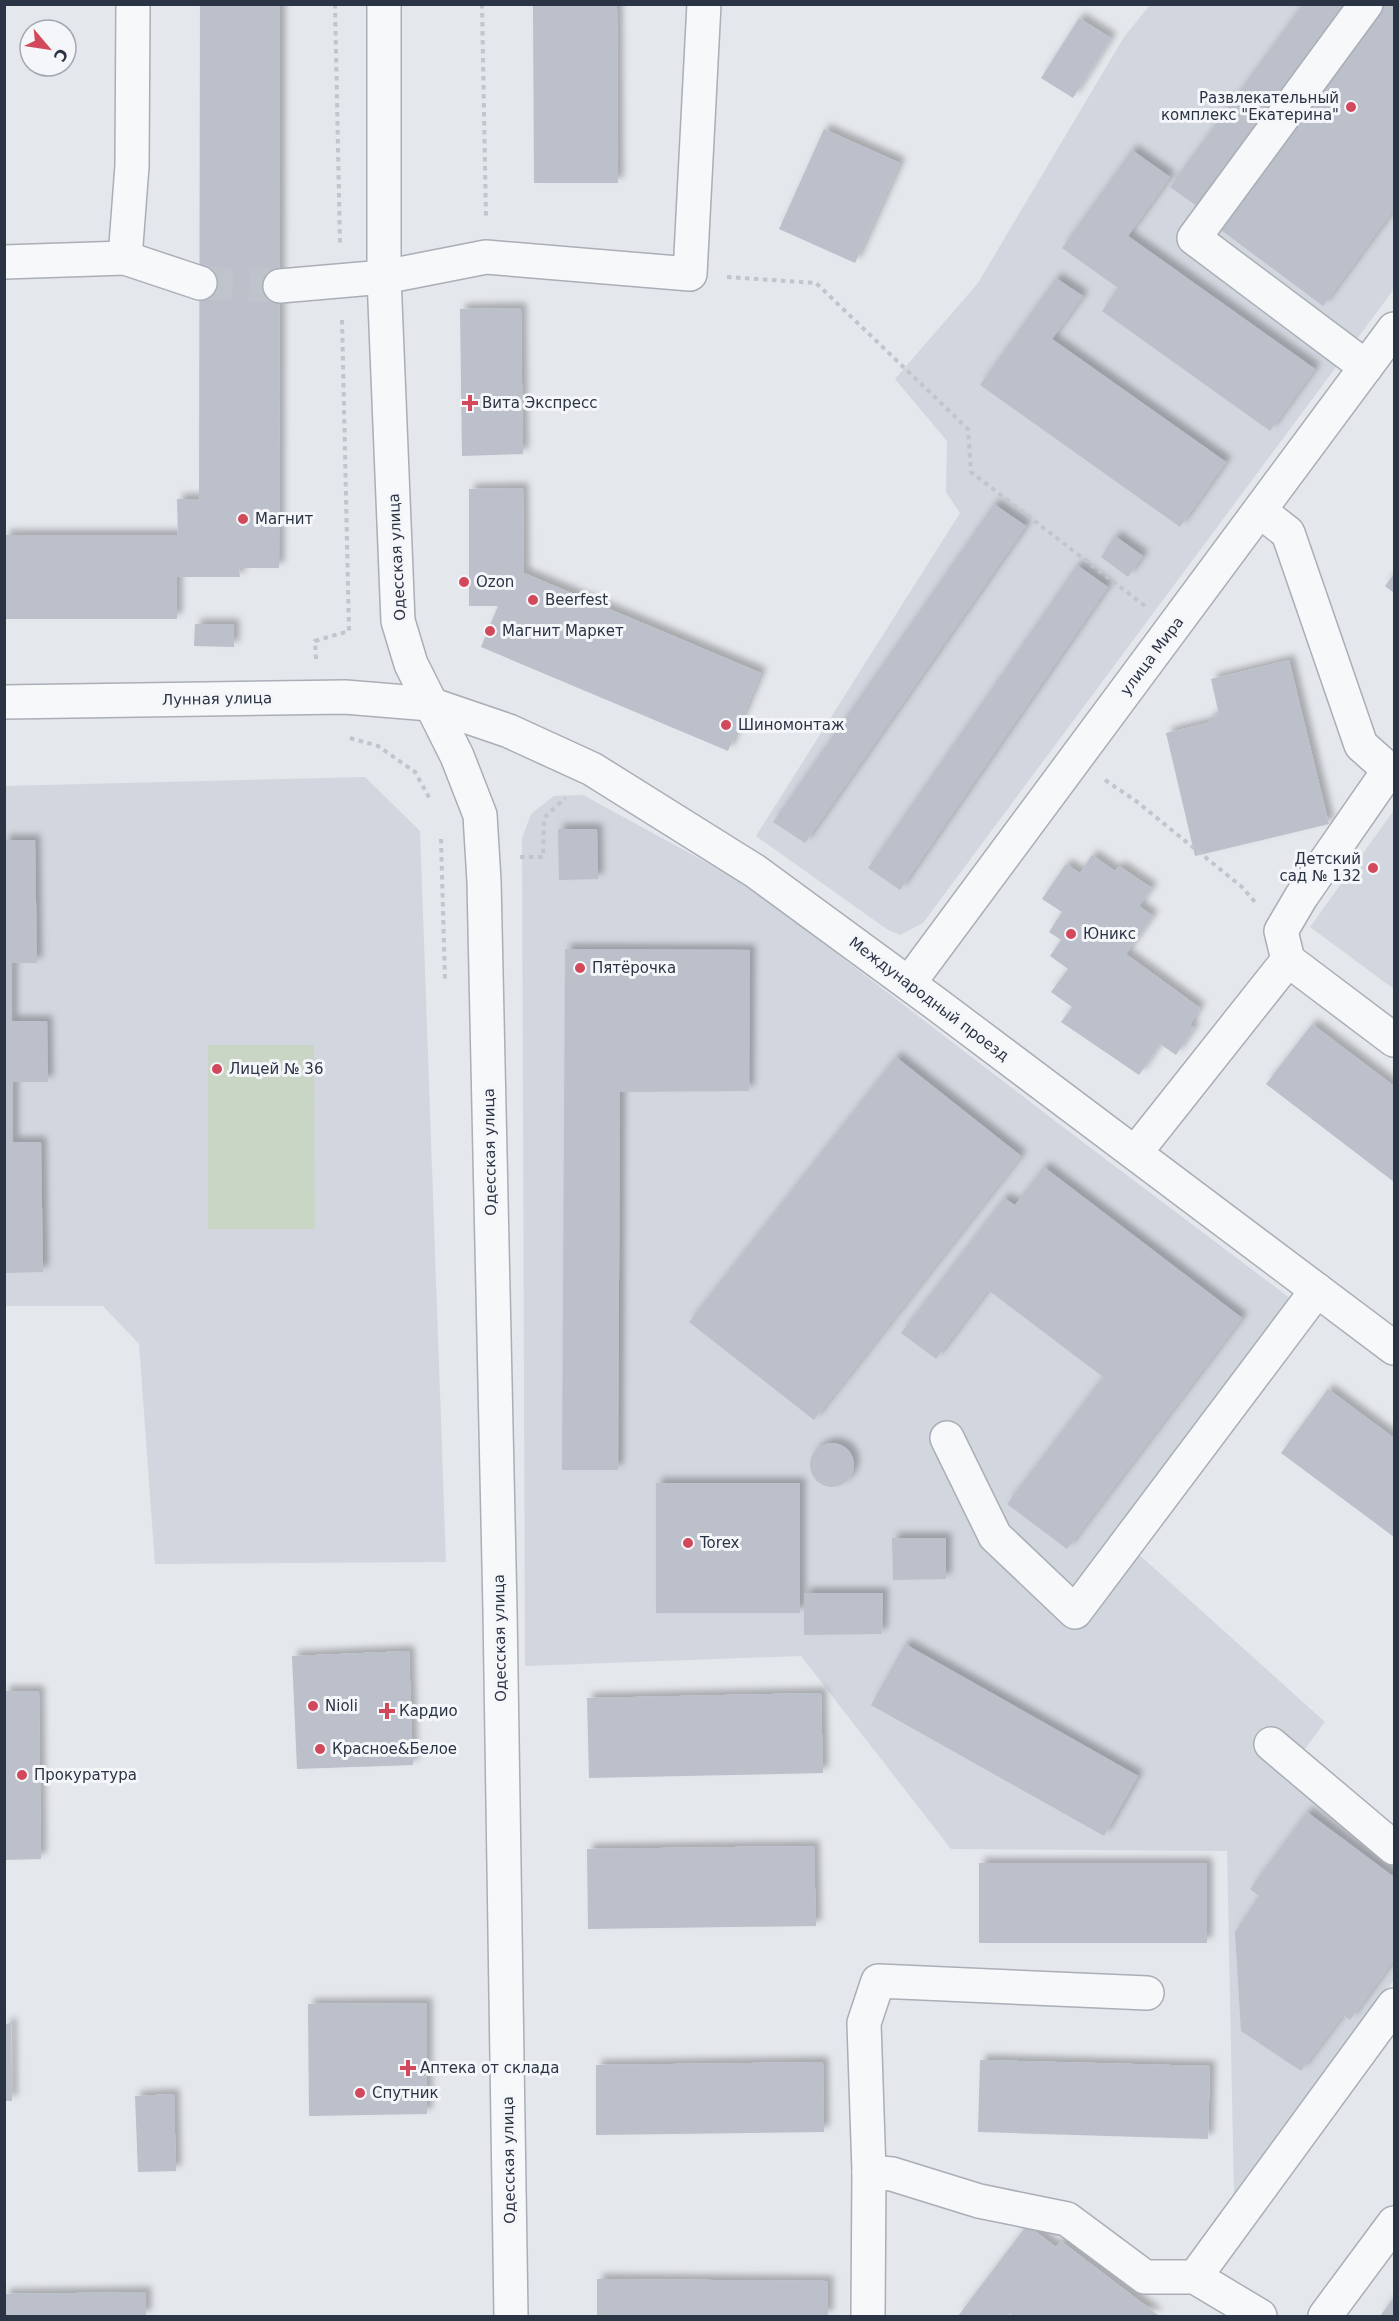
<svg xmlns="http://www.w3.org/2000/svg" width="1399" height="2321" viewBox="0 0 1399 2321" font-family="'DejaVu Sans',sans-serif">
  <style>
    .built { fill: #d2d6de }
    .green { fill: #c9d6c5 }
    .building { fill: #bbc0ca; filter: url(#shadow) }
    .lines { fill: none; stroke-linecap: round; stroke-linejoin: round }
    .minor-tunnel { stroke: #bfc3cb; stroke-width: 33; stroke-dasharray: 33 16; stroke-linecap: butt }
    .minor-casing { stroke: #a9aeb7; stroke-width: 36 }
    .path { stroke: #c2c5cb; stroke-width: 4; stroke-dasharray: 4.5 4.5; stroke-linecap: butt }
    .minor { stroke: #f7f8fa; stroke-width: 33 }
    .poi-dot { fill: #d1495b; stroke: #f4f6f9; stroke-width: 2 }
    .labels { text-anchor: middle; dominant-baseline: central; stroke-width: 6; stroke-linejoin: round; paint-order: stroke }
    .poi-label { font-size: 15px; fill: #2b3445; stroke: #f4f6f9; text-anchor: start }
    .street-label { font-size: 15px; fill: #2b3445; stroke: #f4f6f9 }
  </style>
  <defs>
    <filter id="shadow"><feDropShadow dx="5.5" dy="-5.5" stdDeviation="3" flood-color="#0004"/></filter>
  </defs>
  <rect width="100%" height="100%" fill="#e4e7ec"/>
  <g class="built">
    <polygon points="1150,5 1394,5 1394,289 923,923 900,935 888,930 756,836 960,513 946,492 947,441 895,379 978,283 1124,37"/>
    <polygon points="365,777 420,831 446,1562 155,1564 139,1344 103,1306 5,1306 4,786"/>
    <polygon points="583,795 746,884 1055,1121 1315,1317 1135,1551 1325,1722 1283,1778 1394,1865 1394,1980 1234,2193 1227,1851 951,1849 801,1656 525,1666 522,838 531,814 554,796"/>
    <polygon points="1394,810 1394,989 1310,927"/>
  </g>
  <polygon class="green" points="208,1045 314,1045 315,1229 208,1229"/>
  <g class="building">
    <polygon points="200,4 280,4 279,568 239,568 240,577 177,577 177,619 4,619 4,535 178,535 177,499 199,499"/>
    <polygon points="533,4 617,4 618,183 534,183"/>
    <polygon points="1303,4 1349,4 1201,209 1170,187"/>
    <polygon points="1383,5 1394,5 1394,209 1323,306 1217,227"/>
    <polygon points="1079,18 1111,38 1073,98 1041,78"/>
    <polygon points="824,129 900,163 855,263 779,229"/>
    <polygon points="1132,150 1170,177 1128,236 1315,369 1270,431 1102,311 1118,288 1062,248"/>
    <polygon points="1056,278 1083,296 1052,339 1226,462 1180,527 980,385"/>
    <polygon points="521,308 523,454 462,456 460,309"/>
    <polygon points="523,488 524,573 761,673 728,751 481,647 498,606 469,606 469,489"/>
    <polygon points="994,504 1026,526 805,843 773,822"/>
    <polygon points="1115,536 1143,556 1128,577 1101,557"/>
    <polygon points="1077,565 1108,587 900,890 868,868"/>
    <polygon points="1394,574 1394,593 1385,586"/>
    <polygon points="195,624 234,624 234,647 194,646"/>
    <polygon points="1289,660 1329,824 1195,856 1166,733 1210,722 1209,718 1219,715 1211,679"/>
    <polygon points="558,829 597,829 598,879 559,880"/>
    <polygon points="4,840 35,840 37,963 12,963 12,1021 47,1021 48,1082 13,1082 13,1142 41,1142 43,1272 4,1273"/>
    <polygon points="1092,855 1115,871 1119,866 1152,888 1139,906 1153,916 1126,954 1200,1008 1190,1025 1194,1028 1176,1055 1160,1044 1139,1075 1061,1022 1072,1007 1051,992 1068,969 1050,956 1061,940 1049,932 1062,912 1042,899 1066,864 1080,873"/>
    <polygon points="565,949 750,950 749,1091 620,1092 618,1470 562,1470"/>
    <polygon points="1312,1024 1394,1086 1394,1182 1266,1084"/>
    <polygon points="896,1057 1021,1156 814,1420 689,1322"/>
    <polygon points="1044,1167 1242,1318 1067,1549 1007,1504 1103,1377 988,1290 936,1359 901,1333 1004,1198 1015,1205"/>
    <polygon points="1328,1389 1394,1438 1394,1537 1281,1453"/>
    <circle cx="832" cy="1465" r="22"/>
    <rect x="656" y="1483" width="144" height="130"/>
    <polygon points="892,1538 946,1538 946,1579 893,1580"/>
    <polygon points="804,1593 883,1593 882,1634 804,1635"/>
    <polygon points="905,1644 1138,1776 1104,1836 871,1705"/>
    <polygon points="409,1651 413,1765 297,1769 292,1656"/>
    <polygon points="4,1691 39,1691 41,1859 4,1860"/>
    <polygon points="821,1693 823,1773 589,1778 587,1698"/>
    <polygon points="1307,1812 1394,1877 1394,1960 1350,2020 1343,2015 1301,2071 1241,2031 1235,1932 1259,1896 1250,1889"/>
    <polygon points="814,1846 816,1926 588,1929 587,1849"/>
    <rect x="979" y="1863" width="228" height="80"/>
    <polygon points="427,2003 427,2114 309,2116 308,2004"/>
    <polygon points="11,2023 12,2101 5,2101 5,2024"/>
    <polygon points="980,2060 1210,2066 1208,2139 978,2132"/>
    <polygon points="823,2062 824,2132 596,2135 596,2065"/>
    <polygon points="174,2094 176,2171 138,2172 135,2096"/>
    <polygon points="1027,2225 1056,2247 1061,2241 1158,2315 1013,2316 1010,2314 1008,2316 958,2316"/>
    <polygon points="597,2279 828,2281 828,2316 597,2316"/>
    <polygon points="146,2292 146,2316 4,2316 4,2294"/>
    <polygon points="1394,2297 1394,2316 1380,2316"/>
  </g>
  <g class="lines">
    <polyline class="minor-tunnel" points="200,283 280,286"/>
    <g class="minor-casing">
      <g id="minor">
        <polyline points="384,4 384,277 398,621 411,664 457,756 480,815 484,881 500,1610 511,2316"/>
        <polyline points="1366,4 1194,238 1366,367"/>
        <polyline points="125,258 132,166 133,4"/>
        <polyline points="4,262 125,258 200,283"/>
        <polyline points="280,286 384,277 486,257 690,274 704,4"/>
        <polyline points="4,702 345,697 430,704 509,731 592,769 755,871 935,1003 1394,1348"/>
        <polyline points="1288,960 1394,1040"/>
        <polyline points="909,983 1394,329"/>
        <polyline points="1135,1153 1288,960 1281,931 1301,897 1389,770 1361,745 1288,533 1260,511"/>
        <polyline points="947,1438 995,1536 1075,1612 1317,1290"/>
        <polyline points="1271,1744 1394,1848"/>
        <polyline points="869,2172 892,2174 979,2201 1067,2219 1145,2277 1195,2277"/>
        <polyline points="868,2316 869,2172 864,2023 878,1981 1147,1993"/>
        <polyline points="1260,2316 1195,2277 1394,2005"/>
        <polyline points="1325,2316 1394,2223"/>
      </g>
    </g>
    <g class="path">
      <polyline points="335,4 340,244"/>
      <polyline points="482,4 486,220"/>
      <polyline points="727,277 816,283 968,429 971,472 1145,606"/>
      <polyline points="316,659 315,641 349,631 342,318"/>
      <polyline points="350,738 378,746 415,772 431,801"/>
      <polyline points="1105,780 1136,801 1242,887 1255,902"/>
      <polyline points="441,839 445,981"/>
      <polyline points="520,857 543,857 544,818 565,798"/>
    </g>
    <use href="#minor" class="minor"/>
  </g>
  <g class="poi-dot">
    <circle cx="1351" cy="107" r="6"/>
    <path d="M467 394h6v6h6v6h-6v6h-6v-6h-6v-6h6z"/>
    <circle cx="243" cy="519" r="6"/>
    <circle cx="464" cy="582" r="6"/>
    <circle cx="533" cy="600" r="6"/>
    <circle cx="490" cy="631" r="6"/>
    <circle cx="726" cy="725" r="6"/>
    <circle cx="1373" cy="868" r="6"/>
    <circle cx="1071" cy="934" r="6"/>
    <circle cx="580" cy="968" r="6"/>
    <circle cx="217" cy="1069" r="6"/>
    <circle cx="688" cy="1543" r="6"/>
    <circle cx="313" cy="1706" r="6"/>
    <path d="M384 1702h6v6h6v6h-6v6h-6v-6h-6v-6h6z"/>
    <circle cx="320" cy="1749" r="6"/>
    <circle cx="22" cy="1775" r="6"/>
    <path d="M405 2059h6v6h6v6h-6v6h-6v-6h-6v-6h6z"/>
    <circle cx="360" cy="2093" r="6"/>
  </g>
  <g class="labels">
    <g class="poi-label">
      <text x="1339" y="98" text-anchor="end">Развлекательный<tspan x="1339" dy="17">комплекс "Екатерина"</tspan></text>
      <text x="482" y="403">Вита Экспресс</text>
      <text x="255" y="519">Магнит</text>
      <text x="476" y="582">Ozon</text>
      <text x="545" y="600">Beerfest</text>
      <text x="502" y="631">Магнит Маркет</text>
      <text x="738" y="725">Шиномонтаж</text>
      <text x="1361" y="859" text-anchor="end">Детский<tspan x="1361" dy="17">сад № 132</tspan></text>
      <text x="1083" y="934">Юникс</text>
      <text x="592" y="968">Пятёрочка</text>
      <text x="229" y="1069">Лицей № 36</text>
      <text x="700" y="1543">Torex</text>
      <text x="325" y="1706">Nioli</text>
      <text x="399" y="1711">Кардио</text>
      <text x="332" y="1749">Красное&amp;Белое</text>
      <text x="34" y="1775">Прокуратура</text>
      <text x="420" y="2068">Аптека от склада</text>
      <text x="372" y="2093">Спутник</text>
    </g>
    <g class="street-label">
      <text transform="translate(397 557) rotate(-93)">Одесская улица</text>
      <text transform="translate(1152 656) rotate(-53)">улица Мира</text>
      <text transform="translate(217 699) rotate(-1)">Лунная улица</text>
      <text transform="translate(929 999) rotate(37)">Международный проезд</text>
      <text transform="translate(490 1152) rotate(-91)">Одесская улица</text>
      <text transform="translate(500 1638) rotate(-91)">Одесская улица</text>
      <text transform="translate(509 2160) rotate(-91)">Одесская улица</text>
    </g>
  </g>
  <rect width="1399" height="2321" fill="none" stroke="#2b3445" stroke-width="12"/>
  <g transform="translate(48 48) rotate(119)"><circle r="28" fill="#f4f6f9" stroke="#a4a8b1" stroke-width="1.5"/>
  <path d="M0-4.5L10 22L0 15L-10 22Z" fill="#d1495b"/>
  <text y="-9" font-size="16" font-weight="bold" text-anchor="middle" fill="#2b3445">С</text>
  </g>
</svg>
